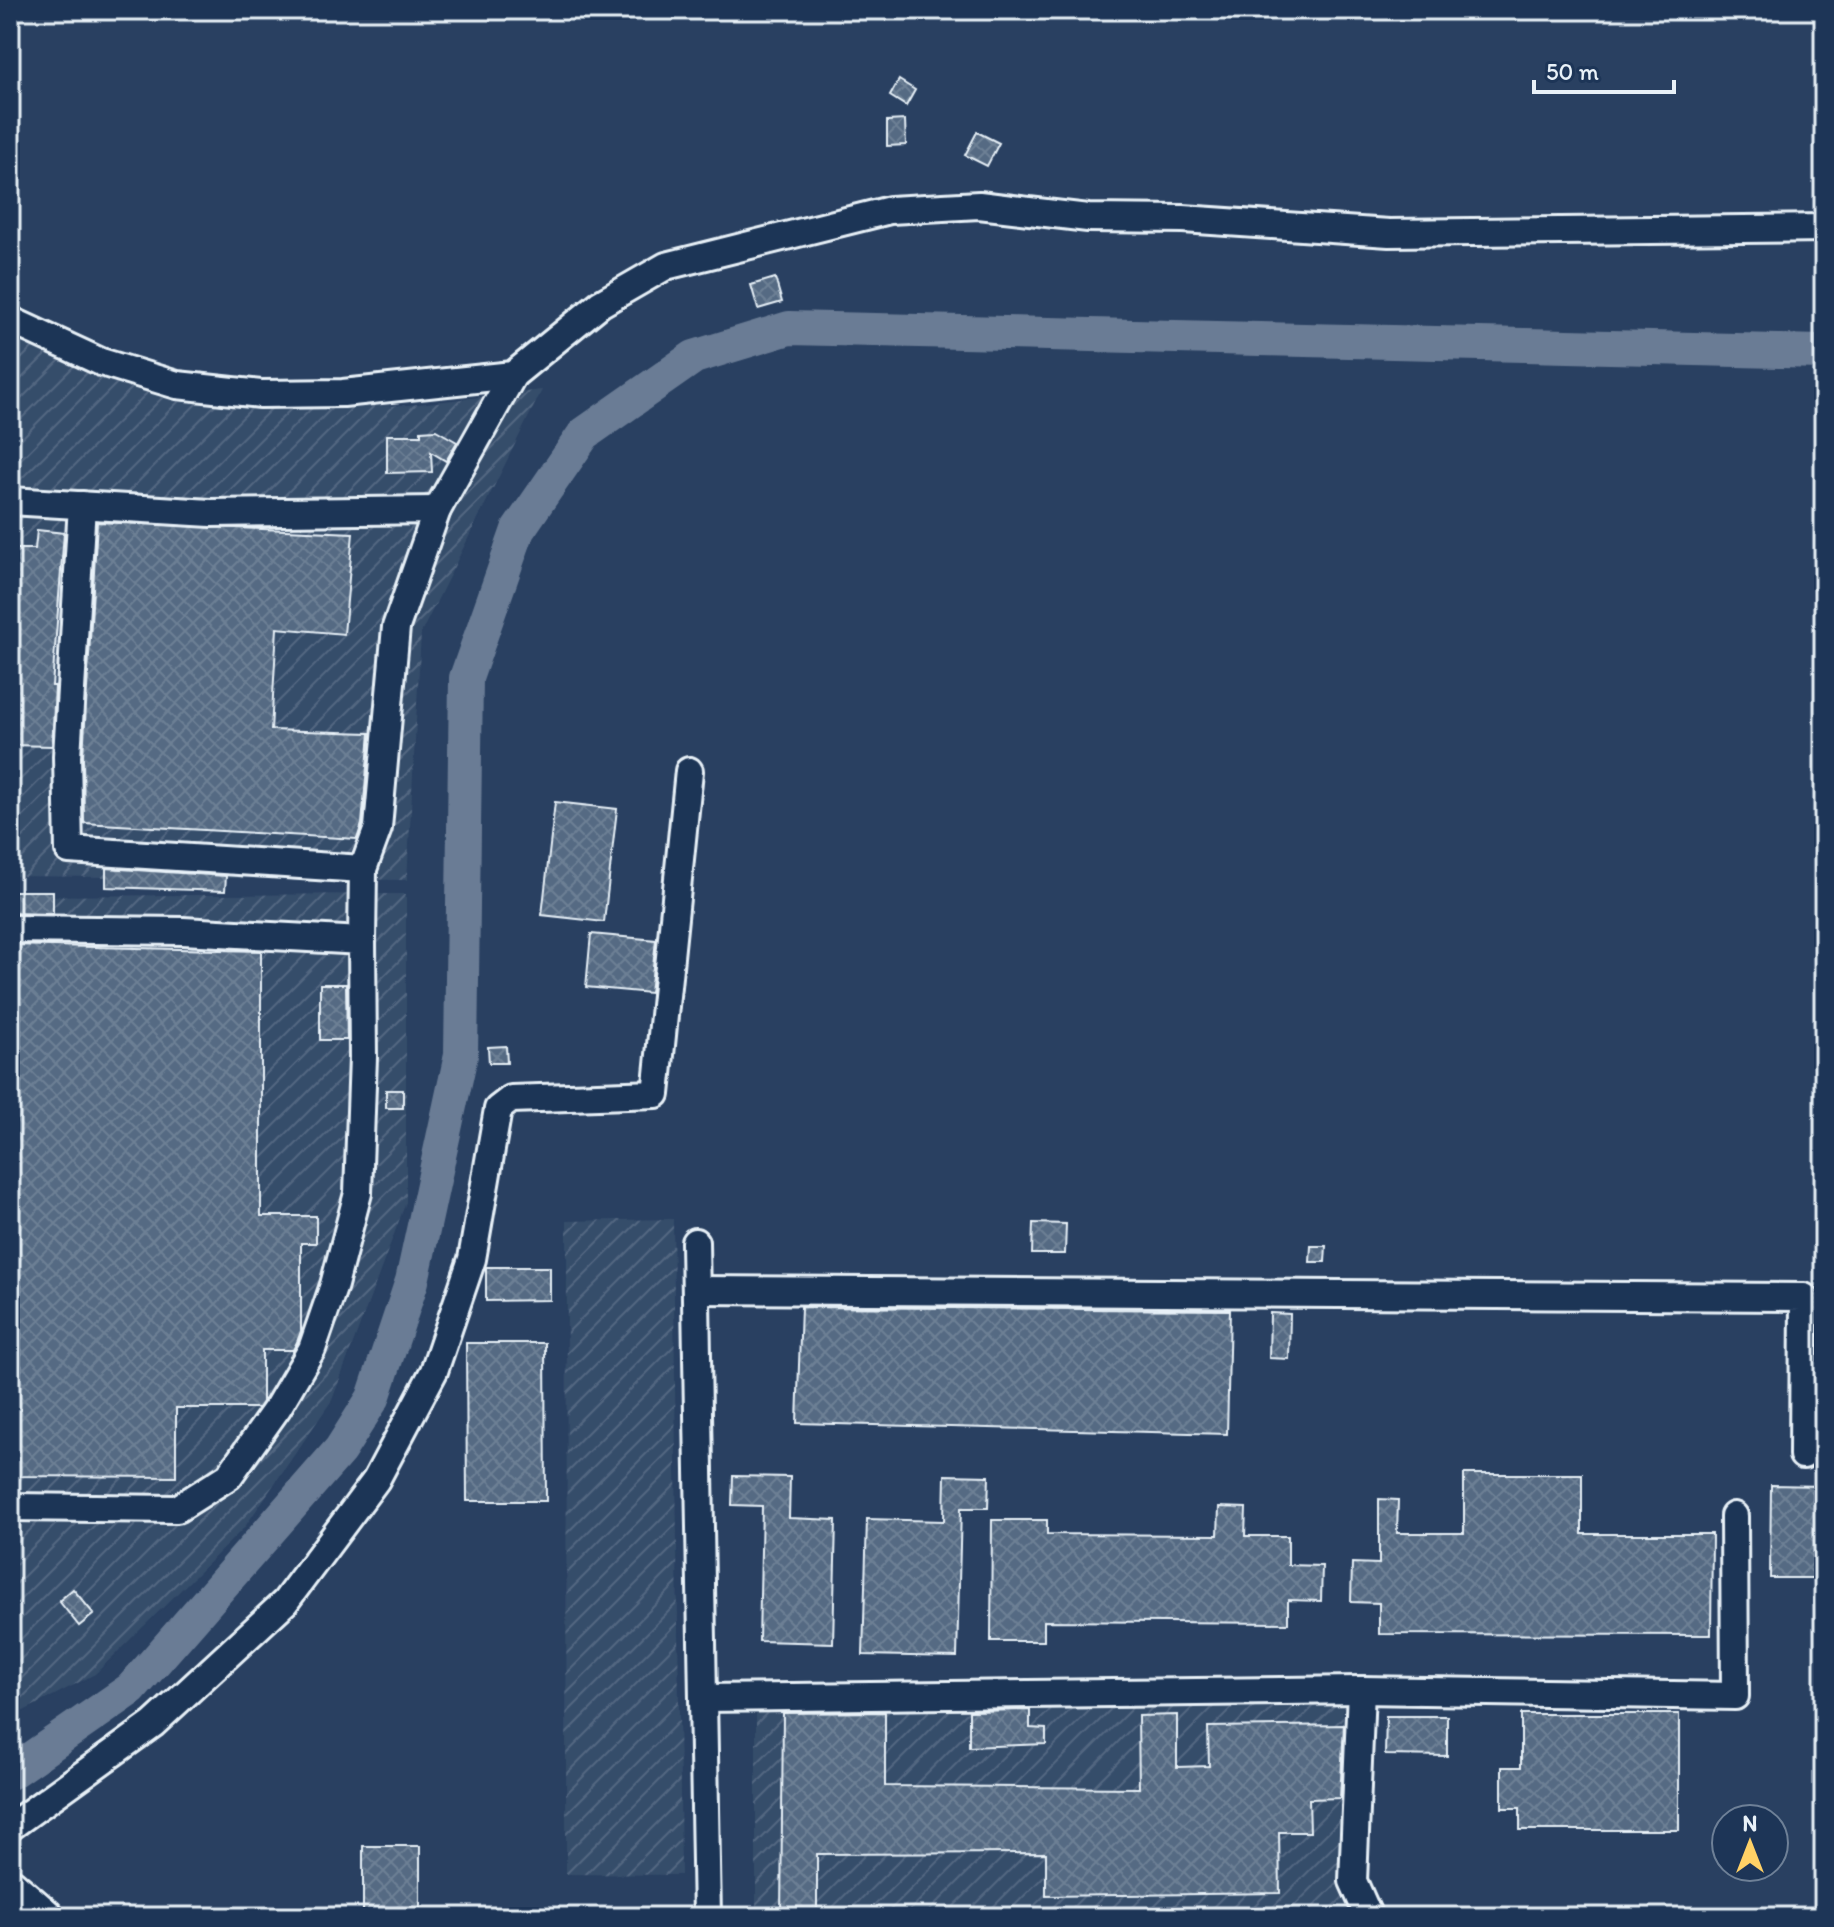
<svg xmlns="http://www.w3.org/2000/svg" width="1834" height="1927" viewBox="0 0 1834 1927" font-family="Itim,sans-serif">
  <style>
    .industrial { fill: url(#industrial-furrows) }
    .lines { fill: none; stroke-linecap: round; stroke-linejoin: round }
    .river { stroke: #6b7c95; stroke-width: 34 }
    .building { fill: url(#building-cross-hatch); stroke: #e8f1f8; stroke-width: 2 }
    .minor-casing { stroke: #e8f1f8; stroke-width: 32 }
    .major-casing { stroke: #e8f1f8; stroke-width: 40 }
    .minor { stroke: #1d3557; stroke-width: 26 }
    .major { stroke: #1d3557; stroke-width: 34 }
  </style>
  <defs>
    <pattern id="industrial-furrows" width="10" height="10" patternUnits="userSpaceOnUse" patternTransform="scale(2)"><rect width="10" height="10" fill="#364d6b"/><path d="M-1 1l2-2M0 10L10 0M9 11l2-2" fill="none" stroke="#536781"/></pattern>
    <pattern id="building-cross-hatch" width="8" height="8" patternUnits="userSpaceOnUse" patternTransform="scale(2)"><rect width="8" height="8" fill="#556a83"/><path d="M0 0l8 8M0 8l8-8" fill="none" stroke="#6d8095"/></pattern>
  </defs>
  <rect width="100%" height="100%" fill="#294061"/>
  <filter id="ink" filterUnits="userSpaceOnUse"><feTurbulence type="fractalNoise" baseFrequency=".0125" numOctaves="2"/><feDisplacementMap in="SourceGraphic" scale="16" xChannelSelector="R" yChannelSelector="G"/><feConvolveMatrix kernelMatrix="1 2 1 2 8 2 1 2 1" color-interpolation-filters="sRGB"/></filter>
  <g filter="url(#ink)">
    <g class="industrial">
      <polygon points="10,338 180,402 309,407 410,405 542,390 421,633 407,880 10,876"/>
      <polygon points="406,894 406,1202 332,1400 244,1528 95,1674 10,1718 10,896"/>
      <polygon points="673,1219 681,1875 566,1874 567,1221"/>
      <polygon points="1343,1704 1343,1883 1356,1917 756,1917 756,1712"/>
    </g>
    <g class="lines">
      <polyline class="river" points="10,1773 131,1689 340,1450 373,1398 412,1281 461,1055 466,678 518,530 584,434 694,357 789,328 1824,352"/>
    </g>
    <g class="building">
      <polygon points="899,80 915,90 906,106 890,96"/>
      <polygon points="905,120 906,145 887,146 887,121"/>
      <polygon points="977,132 999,143 987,166 965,155"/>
      <polygon points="775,278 782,302 758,309 751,285"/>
      <polygon points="436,430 457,442 446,461 431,452 432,472 387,473 387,435 421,435 421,431"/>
      <polygon points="97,522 353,533 344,634 277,628 271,730 370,733 362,824 357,839 84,823 83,756"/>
      <polygon points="37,530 64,533 52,686 55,686 52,746 10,745 13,549 35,549"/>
      <polygon points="555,802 617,809 604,922 542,915"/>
      <polygon points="106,868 226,876 225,891 106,887"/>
      <polygon points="10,891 53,891 53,914 10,913"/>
      <polygon points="591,934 656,940 650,993 586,987"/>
      <polygon points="10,945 261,951 261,1216 316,1216 316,1243 301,1243 301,1331 297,1342 293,1350 262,1350 262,1402 258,1408 176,1408 176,1477 10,1476"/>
      <polygon points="320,984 346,984 347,1040 320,1040"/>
      <polygon points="506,1046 507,1063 489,1063 488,1047"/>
      <rect x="386" y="1090" width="17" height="18"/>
      <polygon points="1033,1223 1066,1224 1065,1254 1032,1254"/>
      <polygon points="1311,1246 1326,1246 1325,1262 1310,1262"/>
      <polygon points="486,1267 550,1267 550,1300 486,1301"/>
      <polygon points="801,1307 1230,1310 1227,1434 797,1423"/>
      <polygon points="1270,1313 1290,1314 1289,1359 1269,1358"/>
      <polygon points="466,1343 545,1343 546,1501 467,1501"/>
      <polygon points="1464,1474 1582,1474 1582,1534 1712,1534 1711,1635 1379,1634 1379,1603 1351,1602 1352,1563 1379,1564 1379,1499 1398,1500 1397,1533 1464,1533"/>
      <polygon points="945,1475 989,1476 988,1508 961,1508 957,1657 863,1655 867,1519 944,1521"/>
      <polygon points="733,1476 790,1477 789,1518 836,1520 833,1643 759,1641 762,1506 732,1505"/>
      <polygon points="1771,1485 1824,1486 1824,1578 1770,1578"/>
      <polygon points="1219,1507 1246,1508 1245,1536 1288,1536 1288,1565 1322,1566 1321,1601 1288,1600 1288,1623 1044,1621 1044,1641 991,1641 992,1520 1047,1520 1047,1534 1218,1535"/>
      <polygon points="73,1589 94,1614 79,1626 59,1601"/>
      <polygon points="1030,1710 1030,1728 1046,1729 1046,1744 969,1747 969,1711"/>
      <polygon points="885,1712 885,1786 1139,1788 1138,1716 1177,1715 1177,1767 1209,1766 1208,1727 1344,1725 1340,1798 1309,1799 1310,1832 1279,1832 1280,1893 1046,1896 1046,1853 817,1854 817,1917 781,1917 783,1713"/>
      <polygon points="1521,1714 1679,1714 1679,1830 1520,1830 1520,1808 1502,1808 1502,1767 1521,1767"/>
      <polygon points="1386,1716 1447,1716 1447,1756 1385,1755"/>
      <rect x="363" y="1846" width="57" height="71"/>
    </g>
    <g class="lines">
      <g class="minor-casing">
        <g id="minor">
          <polyline points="10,320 101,362 177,385 261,394 343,393 513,375 600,304 666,266 890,210 979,205 1088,218 1183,219 1389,233 1824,228"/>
          <polyline points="10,501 211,513 437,510"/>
          <polyline points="82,505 67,756 69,850 363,869 378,828 396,627 437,510 513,375"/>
          <polyline points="10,929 183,931 362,941 363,1057 358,1193 334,1285 312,1349 278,1407 229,1476 177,1509 10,1507"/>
          <polyline points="362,941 363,869"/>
          <polyline points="695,1242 703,1698 1361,1690"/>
          <polyline points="696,1290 1804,1297 1803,1455"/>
          <polyline points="703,1698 707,1917"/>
          <polyline points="10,1827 153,1724 285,1602 376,1480 434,1371 472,1259 498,1109 511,1099 656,1094 689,771"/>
          <polyline points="1369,1917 1353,1881 1361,1690 1735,1696 1734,1516"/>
        </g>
      </g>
      <g class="major-casing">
        <polyline id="major" points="10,1886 46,1917"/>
      </g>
      <use href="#minor" class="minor"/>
      <use href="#major" class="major"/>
    </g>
  </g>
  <rect width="1834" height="1927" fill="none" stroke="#1d3557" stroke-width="40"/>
  <rect x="20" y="20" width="1794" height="1887" fill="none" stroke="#e8f1f8" stroke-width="3" filter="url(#ink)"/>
  <g transform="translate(1750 1843)"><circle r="38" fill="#1d3557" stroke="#6e8097" stroke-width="2"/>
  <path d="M0-6L14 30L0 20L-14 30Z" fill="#ffd166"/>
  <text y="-12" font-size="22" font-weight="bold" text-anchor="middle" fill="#e8f1f8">N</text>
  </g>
  <path d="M1534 80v12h140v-12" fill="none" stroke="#e8f1f8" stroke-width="4"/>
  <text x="1546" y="80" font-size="24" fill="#e8f1f8" stroke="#1d3557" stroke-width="6" paint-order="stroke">50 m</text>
</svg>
